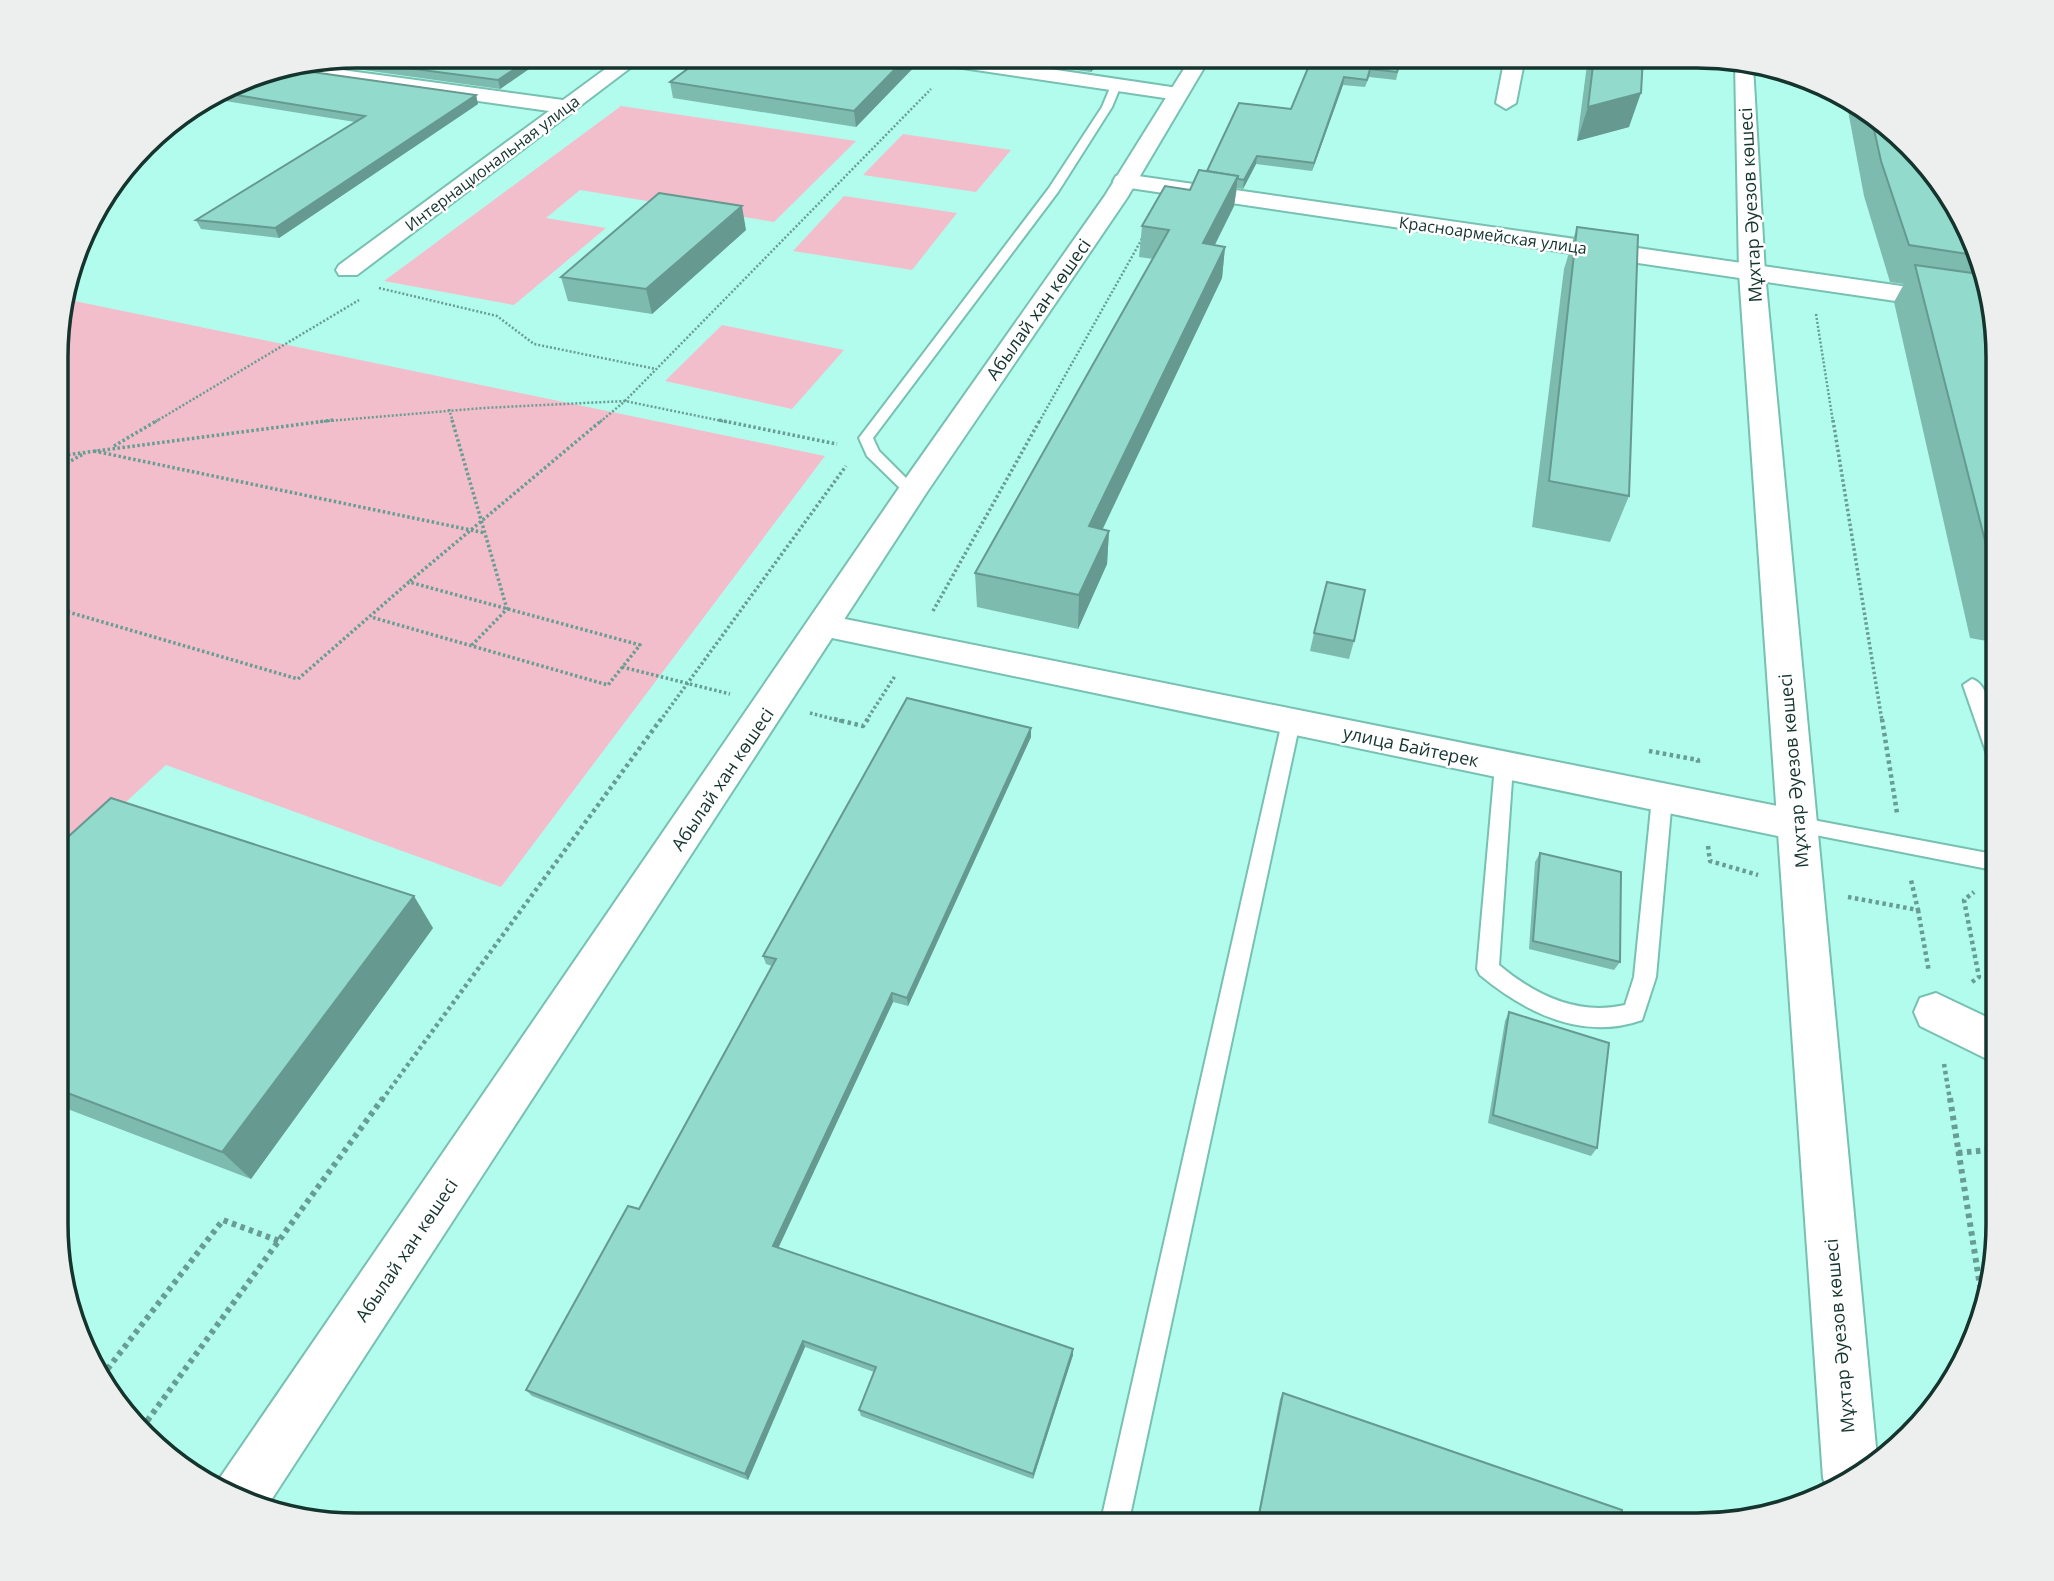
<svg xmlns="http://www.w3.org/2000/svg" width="2054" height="1581" viewBox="0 0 2054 1581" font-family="'Open Sans',sans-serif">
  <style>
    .green { fill: #f3becc }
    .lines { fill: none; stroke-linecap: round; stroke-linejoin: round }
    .lane-casing { stroke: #77c0b2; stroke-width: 4 }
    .street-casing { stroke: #77c0b2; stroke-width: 4 }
    .secondary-casing { stroke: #77c0b2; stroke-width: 4 }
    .path-far3 { stroke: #679d92; stroke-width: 2.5; stroke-dasharray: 2 2; stroke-linecap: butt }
    .path-far2 { stroke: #679d92; stroke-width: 3.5; stroke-dasharray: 2.5 2.5; stroke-linecap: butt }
    .path-far1 { stroke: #679d92; stroke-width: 4.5; stroke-dasharray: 3.5 3.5; stroke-linecap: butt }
    .path { stroke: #679d92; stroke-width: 6; stroke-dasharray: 4.5 4.5; stroke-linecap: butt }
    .lane { fill: #fff; fill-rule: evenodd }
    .street { fill: #fff; fill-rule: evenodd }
    .secondary { fill: #fff; fill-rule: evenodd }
    .wall { fill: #7dbbaf }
    .shaded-wall { fill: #66998f }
    .building { fill: #91dacc; stroke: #66998f; stroke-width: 2 }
    .labels { text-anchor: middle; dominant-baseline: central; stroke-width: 5; stroke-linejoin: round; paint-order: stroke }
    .far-street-label { font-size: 16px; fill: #15342e; stroke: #fff }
    .street-label { font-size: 18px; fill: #15342e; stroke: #fff }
    .rim { fill: none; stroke: #15342e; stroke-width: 3.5 }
  </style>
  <rect width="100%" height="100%" fill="#b2fced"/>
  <g class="green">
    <polygon points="621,106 856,141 774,222 580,190 546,218 606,228 514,305 384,281"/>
    <polygon points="903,134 1011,150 976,192 863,175"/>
    <polygon points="844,196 957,213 912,270 793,251"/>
    <polygon points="65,299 825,456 501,887 166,765 57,866 59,317"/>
    <polygon points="722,325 844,350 792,409 665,381"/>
  </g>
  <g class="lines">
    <g class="lane-casing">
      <g id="lane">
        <polygon points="1112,83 1121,85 1112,107 1058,192 873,438 879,451 920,492 917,495 907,495 867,456 859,438 1049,188 1102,107"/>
        <path d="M 1972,679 C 1994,685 1998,747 1998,767 L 1989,760 L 1963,685 Z"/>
        <polygon points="1291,715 1300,722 1128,1525 1100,1525 1282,722"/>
        <path d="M 1504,759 L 1513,766 L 1499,965 C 1535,995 1577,1016 1625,1005 L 1634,977 L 1652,798 L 1655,793 L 1669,793 L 1672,798 L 1656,977 L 1642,1020 C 1583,1041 1526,1013 1480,975 L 1477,969 L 1495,766 Z"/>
        <polygon points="1797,817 1998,855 1998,871 1790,830 1787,825 1790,820"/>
      </g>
    </g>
    <g class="street-casing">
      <g id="street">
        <polygon points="623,56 646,56 357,275 339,275 336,270 339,265 549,111 287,74 278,69 305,65 563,100"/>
        <polygon points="912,56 963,56 1178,88 1188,94 1178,100 922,62"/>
        <polygon points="1505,57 1525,57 1516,103 1506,109 1496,103"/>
        <polygon points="1124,174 1950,293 1959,296 1963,301 1959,306 1950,309 1116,186 1113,181 1116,176"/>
        <polygon points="825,615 1797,810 1811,814 1817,825 1811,836 1797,840 813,634 808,626 813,618"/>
        <polygon points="1936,993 1997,1022 1997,1064 1920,1026 1914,1012 1920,998"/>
      </g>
    </g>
    <g class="secondary-casing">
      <g id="secondary">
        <polygon points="1192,56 1211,56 1127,198 927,492 266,1508 242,1502 215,1485 901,485 1104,197"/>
        <polygon points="1735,61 1753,65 1765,273 1877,1458 1829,1494 1823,1478 1739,273"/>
      </g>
    </g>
    <g class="path-far3">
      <polyline points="379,288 497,316 534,344 656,369"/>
      <polyline points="1816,314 1833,422"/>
      <polyline points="449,409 453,422"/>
      <polyline points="155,422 359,300"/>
      <polyline points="316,422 483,408 625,401"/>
      <polyline points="600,422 625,401"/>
      <polyline points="727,422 625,401 931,89"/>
      <polyline points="1039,422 1143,237"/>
    </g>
    <g class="path-far2">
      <polyline points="452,420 507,609 472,645"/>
      <polyline points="719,420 837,444"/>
      <polyline points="1833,420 1882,721"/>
      <polyline points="114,446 158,420"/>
      <polyline points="94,451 485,533"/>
      <polyline points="58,456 333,420"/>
      <polyline points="58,468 85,453"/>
      <polyline points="410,581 602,420"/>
      <polyline points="58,609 298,679 409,582 640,645 608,685 371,617"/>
      <polyline points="933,611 1040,420"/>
      <polyline points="622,667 730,694"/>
      <polyline points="810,713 841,721"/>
      <polyline points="660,721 846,466"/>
      <polyline points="866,721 895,676"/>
    </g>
    <g class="path-far1">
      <polyline points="834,719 863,726 868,719"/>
      <polyline points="1882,719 1897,813"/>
      <polyline points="1649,751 1698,760 1698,765"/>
      <polyline points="1708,846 1710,861 1758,875"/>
      <polyline points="1848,897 1918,910 1911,880"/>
      <polyline points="1918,910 1929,972"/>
      <polyline points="1972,982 1979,977 1964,900 1974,892"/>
      <polyline points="1944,1064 1950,1100"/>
      <polyline points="382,1100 661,719"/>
    </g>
    <g class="path">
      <polyline points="1950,1098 1983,1305"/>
      <polyline points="1958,1153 1997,1149"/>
      <polyline points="102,1376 223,1220 279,1241"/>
      <polyline points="142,1428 383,1098"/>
    </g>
    <use href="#lane" class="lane"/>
    <use href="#street" class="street"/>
    <use href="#secondary" class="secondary"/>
  </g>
  <g class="wall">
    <polygon points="357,56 545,58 500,89 313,63"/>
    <polygon points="705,56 918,56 918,63 856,127 673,98 670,82"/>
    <polygon points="972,56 1105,56 1091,72"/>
    <polygon points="1313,56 1402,56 1396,80 1369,77 1365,87 1343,85 1312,171 1256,164 1243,189 1237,188 1234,206 1215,245 1225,247 1222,278 1102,529 1109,531 1107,564 1078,629 977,607 975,573 1153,259 1139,257 1142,226 1190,190 1207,171 1291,109"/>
    <polygon points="1588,57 1643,57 1629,127 1577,141"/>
    <polygon points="260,72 476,95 478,104 279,238 201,229 196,220 355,122 213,99"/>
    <polygon points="1846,100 1895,130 1967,224 1998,357 1998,643 1970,638 1894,302 1904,284 1890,282 1864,196"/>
    <polygon points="1577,227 1629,496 1610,542 1532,527 1564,269"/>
    <polygon points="746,230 652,314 568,301 561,277"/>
    <polygon points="1314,633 1354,641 1349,659 1310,651"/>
    <polygon points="1031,728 1031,737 908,1006 893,1002 778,1248 1073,1355 1033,1479 861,1416 859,1410 874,1372 805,1347 748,1480 532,1396 526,1390 639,1209 772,966 766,964 763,956"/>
    <polygon points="58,846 433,928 251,1179 57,1105"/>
    <polygon points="1540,853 1620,962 1614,970 1529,949 1535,862"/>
    <polygon points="1509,1012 1597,1148 1591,1156 1488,1123 1505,1021"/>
    <polygon points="1283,1393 1622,1525 1256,1525 1280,1399"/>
  </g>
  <g class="shaded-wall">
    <polygon points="534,56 544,56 545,58 500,89 498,80"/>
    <polygon points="908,56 918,56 918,63 856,127 854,111"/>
    <polygon points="1099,56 1105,56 1091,72 1091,65"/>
    <polygon points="1344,77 1343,85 1312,171 1314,163"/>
    <polygon points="1641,93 1629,127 1577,141 1588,107"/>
    <polygon points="476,95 478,104 279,238 275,228"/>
    <polygon points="1257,156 1256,164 1243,189 1244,180"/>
    <polygon points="1238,176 1234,206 1200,274 1203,243"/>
    <polygon points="742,206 746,230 652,314 646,289"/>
    <polygon points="1225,247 1222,278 1088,560 1089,526"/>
    <polygon points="1109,531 1107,564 1078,629 1079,595"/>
    <polygon points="1031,728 1031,737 908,1006 907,998"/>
    <polygon points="414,896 433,928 251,1179 222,1152"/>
    <polygon points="892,993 893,1002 776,1253 773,1246"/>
    <polygon points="803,1341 805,1347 748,1480 745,1474"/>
    <polygon points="1073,1349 1073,1355 1033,1479 1033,1474"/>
  </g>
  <g class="building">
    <polygon points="357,56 534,56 498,80 339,59"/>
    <polygon points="705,56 908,56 854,111 670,82"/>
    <polygon points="1027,56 1099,56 1091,65"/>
    <polygon points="1313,56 1402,56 1397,72 1370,69 1367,80 1344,77 1314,163 1257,156 1244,180 1238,179 1238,176 1207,171 1239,103 1291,109"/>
    <polygon points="1594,57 1643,57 1641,93 1588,107"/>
    <polygon points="284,68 476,95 275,228 196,220 365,116 224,93 260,72"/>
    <polygon points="1871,116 1895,130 1967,224 1974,255 1909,245 1881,161"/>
    <polygon points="1199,170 1238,176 1203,243 1225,247 1089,526 1109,531 1079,595 975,573 1169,230 1142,226 1165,186 1190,190"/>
    <polygon points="659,193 742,206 646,289 561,277"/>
    <polygon points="1577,227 1638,235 1629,496 1549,481"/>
    <polygon points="1915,265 1979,274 1998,357 1998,592"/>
    <polygon points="1327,582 1365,590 1354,641 1314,633"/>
    <polygon points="907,698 1031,728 907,998 892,993 773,1246 1073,1349 1033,1474 859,1410 876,1367 803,1341 745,1474 526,1390 628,1206 639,1209 776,959 763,956"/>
    <polygon points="111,798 414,896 222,1152 57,1089 58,846"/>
    <polygon points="1540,853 1621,872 1620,962 1533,941"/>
    <polygon points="1509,1012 1609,1043 1597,1148 1493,1115"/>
    <polygon points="1283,1393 1622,1510 1622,1525 1257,1525"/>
  </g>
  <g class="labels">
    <g class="far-street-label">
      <text transform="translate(492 163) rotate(-37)">Интернациональная улица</text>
      <text transform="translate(1493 235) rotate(8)">Красноармейская улица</text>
    </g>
    <g class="street-label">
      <text transform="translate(1750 205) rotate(-93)">Мұхтар Әуезов көшесі</text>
      <text transform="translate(1038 309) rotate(-55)">Абылай хан көшесі</text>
      <text transform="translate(1411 746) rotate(12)">улица Байтерек</text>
      <text transform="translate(1793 771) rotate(-95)">Мұхтар Әуезов көшесі</text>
      <text transform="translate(722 779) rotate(-56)">Абылай хан көшесі</text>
      <text transform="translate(406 1250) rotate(-56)">Абылай хан көшесі</text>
      <text transform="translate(1839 1336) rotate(-95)">Мұхтар Әуезов көшесі</text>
    </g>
  </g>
  <path d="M0 0H2054V1581H0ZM357 68H1697A289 289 0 0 1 1986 357V1224A289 289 0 0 1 1697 1513H357A289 289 0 0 1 68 1224V357A289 289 0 0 1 357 68Z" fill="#ecefee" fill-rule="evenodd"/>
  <path class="rim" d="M357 68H1697A289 289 0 0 1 1986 357V1224A289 289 0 0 1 1697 1513H357A289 289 0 0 1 68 1224V357A289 289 0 0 1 357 68Z"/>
</svg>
